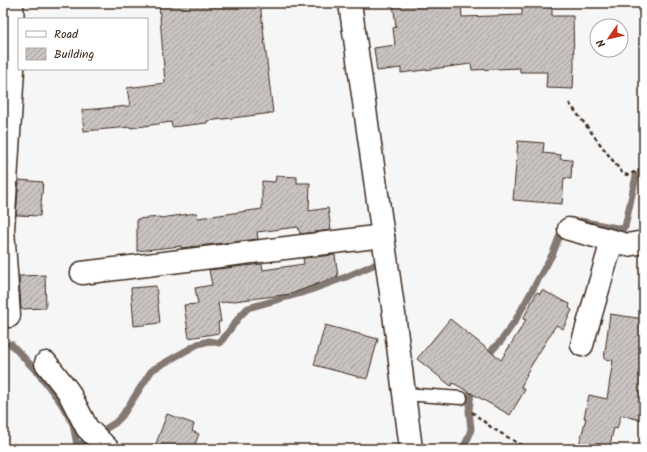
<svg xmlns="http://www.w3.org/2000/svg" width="647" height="452" viewBox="0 0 647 452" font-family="Kalam,sans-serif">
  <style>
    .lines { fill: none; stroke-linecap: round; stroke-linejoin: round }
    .stream { stroke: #847972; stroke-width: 7 }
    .building { fill: url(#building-hatch); stroke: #3b2a1e }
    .lane-casing { stroke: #3b2a1e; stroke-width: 15 }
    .street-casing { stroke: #3b2a1e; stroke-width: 25 }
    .path { stroke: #3b2a1e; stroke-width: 2.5; stroke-dasharray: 4 3; stroke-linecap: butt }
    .lane { stroke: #fff; stroke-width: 12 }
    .street { stroke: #fff; stroke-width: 22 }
  </style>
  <defs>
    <pattern id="building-hatch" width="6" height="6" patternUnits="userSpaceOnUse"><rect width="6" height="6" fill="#c9c3c1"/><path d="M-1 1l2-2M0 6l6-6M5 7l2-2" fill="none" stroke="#a49f9c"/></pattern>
  </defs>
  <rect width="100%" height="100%" fill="#f7f6f6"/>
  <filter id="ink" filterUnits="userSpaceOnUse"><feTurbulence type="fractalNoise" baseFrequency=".025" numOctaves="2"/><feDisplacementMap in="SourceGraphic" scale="8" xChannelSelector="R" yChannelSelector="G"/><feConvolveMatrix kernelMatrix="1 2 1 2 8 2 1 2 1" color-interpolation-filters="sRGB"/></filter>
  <g filter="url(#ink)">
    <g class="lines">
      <g class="stream">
        <polyline points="580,221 622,229 625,227 636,176 644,172"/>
        <polyline points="11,344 39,374 61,403 73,424 77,445"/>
        <polyline points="487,359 493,349 501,341 515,321 553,253 563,227"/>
        <polyline points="72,449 115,423 122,416 152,370 198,344 209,341 220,343 240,316 248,308 305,292 346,277 373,265"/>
        <polyline points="463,449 469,436 471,429 469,411 471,392 475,385"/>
      </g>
    </g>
    <g class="building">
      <polygon points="159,3 260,3 273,113 207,121 207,123 172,127 171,122 131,128 131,127 84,131 82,110 130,106 127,88 165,83"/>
      <polygon points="393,3 461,3 462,17 522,15 522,3 552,3 552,16 573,16 574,66 573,89 546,88 547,72 520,72 520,68 472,70 471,64 401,73 401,68 377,71 374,48 395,45 393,28 396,27"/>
      <polygon points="518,141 544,143 543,153 561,155 560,159 572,160 571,179 564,178 562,204 513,200"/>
      <polygon points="276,176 297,177 297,183 310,183 309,211 328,208 331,230 300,234 298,227 257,232 258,239 181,248 181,246 137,251 137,219 160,217 160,218 197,213 198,218 262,209 262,181 275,182"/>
      <polygon points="19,180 43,182 40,216 16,215"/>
      <polygon points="335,255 338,276 291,294 218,303 221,322 218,322 219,333 189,338 184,305 198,304 195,288 212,285 209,270 262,264 263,270 304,264 303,258"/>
      <polygon points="45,275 46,308 21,309 19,276"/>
      <polygon points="156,286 160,323 134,326 131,288"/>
      <polygon points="542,290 570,304 569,308 572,310 563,329 556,325 526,374 527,375 521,387 525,390 510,415 453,383 451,386 417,359 450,319 501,360 526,320 523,319 537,292 540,294"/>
      <polygon points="610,314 644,319 644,417 641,417 640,420 621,415 617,429 614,428 609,449 578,449 586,418 584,418 589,395 607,399 613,360 604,359"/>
      <polygon points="325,325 378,339 367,379 314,365"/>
      <polygon points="167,414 194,424 192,431 199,434 193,449 154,449"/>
    </g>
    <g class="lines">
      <g class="lane-casing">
        <polyline id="lane" points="404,394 461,398"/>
      </g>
      <g class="street-casing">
        <g id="street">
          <polyline points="350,3 394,314 411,449"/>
          <polyline points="569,229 627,245 644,242"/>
          <polyline points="82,273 383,236"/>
          <polyline points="9,316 3,229 14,54 12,3"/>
          <polyline points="582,345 612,241"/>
          <polyline points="46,363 68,391 87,428 108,449"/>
        </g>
      </g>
      <g class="path">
        <polyline points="569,103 623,174 628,175 644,168"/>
        <polyline points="472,412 492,428 528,449"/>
      </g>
      <use href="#lane" class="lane"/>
      <use href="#street" class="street"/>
    </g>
  </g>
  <rect width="647" height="452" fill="none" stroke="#fff" stroke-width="16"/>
  <rect x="8" y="8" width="631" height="436" fill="none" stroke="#3b2a1e" stroke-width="1.5" filter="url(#ink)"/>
  <rect x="18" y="18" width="130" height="52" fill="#ffffff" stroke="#b1aaa5"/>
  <rect x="26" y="31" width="20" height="6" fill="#ffffff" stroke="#b1aaa5"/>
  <text x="54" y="38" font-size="12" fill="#3b2a1e">Road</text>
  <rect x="26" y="48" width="20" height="12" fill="url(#building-hatch)" stroke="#b1aaa5"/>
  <text x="54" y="58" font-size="12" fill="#3b2a1e">Building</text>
  <g transform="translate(609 38) rotate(236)"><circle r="19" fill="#ffffff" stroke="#b1aaa5"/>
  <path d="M0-3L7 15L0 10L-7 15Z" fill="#c8321e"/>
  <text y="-6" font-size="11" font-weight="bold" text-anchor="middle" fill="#3b2a1e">N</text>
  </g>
</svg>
